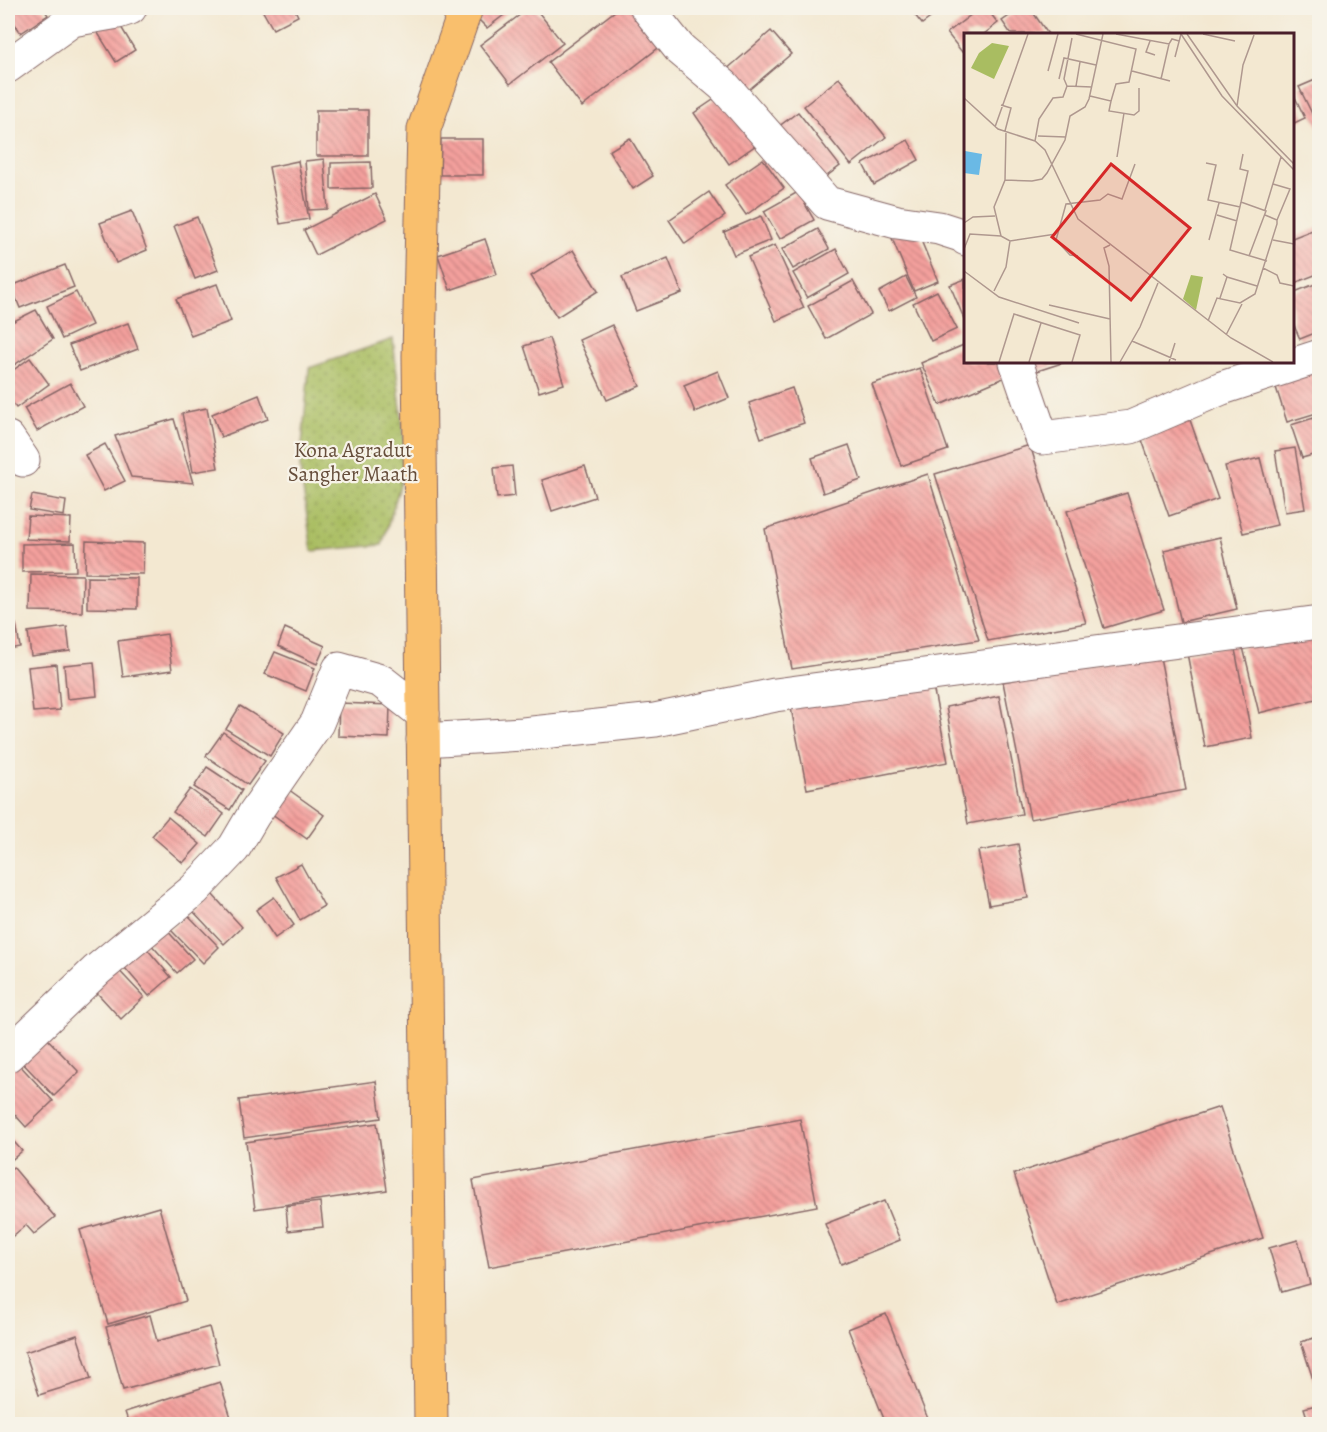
<svg xmlns="http://www.w3.org/2000/svg" width="1327" height="1432" viewBox="0 0 1327 1432" font-family="Alegreya,serif">
  <style>
    .green { fill: url(#green-dots); stroke: #7a6e46; stroke-width: 1.5 }
    .building { fill: url(#building-back-hatch) }
    .lines { fill: none; stroke-linecap: round; stroke-linejoin: round }
    .minor-casing { stroke: #856565; stroke-width: 35 }
    .major-casing { stroke: #856565; stroke-width: 35 }
    .minor { stroke: #fff; stroke-width: 33 }
    .major { stroke: #f9bf6d; stroke-width: 33 }
    .labels { text-anchor: middle; dominant-baseline: central; stroke-width: 4.5; stroke-linejoin: round; paint-order: stroke }
    .park-label { font-size: 21px; fill: #664e3b; stroke: #f7f3e8 }
    .inset-road { fill: none; stroke: #af988f; stroke-width: 1.5 }
    .view { fill: #d62828; fill-opacity: 0.15; stroke: #d62828; stroke-width: 3 }
    .inset-edge { fill: none; stroke: #4a1f2b; stroke-width: 3 }
  </style>
  <defs>
    <pattern id="green-dots" width="8" height="8" patternUnits="userSpaceOnUse" patternTransform="scale(1.5)"><rect width="8" height="8" fill="#a9bd61"/><path d="M2 2h.1M6 6h.1" fill="none" stroke="#8c9950" stroke-width="1.8" stroke-linecap="round"/></pattern>
    <pattern id="building-back-hatch" width="6" height="6" patternUnits="userSpaceOnUse" patternTransform="scale(1.5)"><rect width="6" height="6" fill="#f4a09d"/><path d="M-1 5l2 2M0 0l6 6M5-1l2 2" fill="none" stroke="#c88280"/></pattern>
  </defs>
  <rect width="100%" height="100%" fill="#f7f3e8"/>
  <filter id="ink" filterUnits="userSpaceOnUse"><feTurbulence type="fractalNoise" baseFrequency=".0167" numOctaves="2"/><feDisplacementMap in="SourceGraphic" scale="12" xChannelSelector="R" yChannelSelector="G"/><feConvolveMatrix kernelMatrix="1 2 1 2 8 2 1 2 1" color-interpolation-filters="sRGB"/></filter>
  <filter id="wash" filterUnits="userSpaceOnUse"><feTurbulence type="fractalNoise" baseFrequency=".008" numOctaves="4" result="noise"/><feDisplacementMap in="SourceGraphic" scale="24" xChannelSelector="R" yChannelSelector="G"/><feGaussianBlur stdDeviation="1.35" result="paint"/><feColorMatrix in="noise" values="0 0 0 0 0 0 0 0 0 0 0 0 0 0 0 0 0 1.4 0 .05"/><feComposite in="paint" operator="in"/></filter>
  <g filter="url(#wash)">
    <rect width="100%" height="100%" fill="#f3e8d1"/>
    <polygon class="green" points="393,339 407,462 382,545 312,551 300,468 309,368"/>
    <g id="blocks">
      <g class="building">
        <polygon points="8,8 43,8 48,15 21,33 8,14"/>
        <polygon points="261,8 294,8 298,16 273,29"/>
        <polygon points="481,8 513,8 487,28 476,17"/>
        <polygon points="529,8 535,8 563,43 510,84 480,45"/>
        <polygon points="619,8 634,8 662,45 582,107 548,62"/>
        <polygon points="912,8 944,8 922,24 910,9"/>
        <polygon points="980,8 986,8 998,23 984,34 966,34 966,49 962,52 947,33"/>
        <polygon points="1021,8 1030,8 1048,34 1011,34 1002,21"/>
        <polygon points="115,17 135,50 116,62 96,30"/>
        <polygon points="771,31 791,54 745,93 726,70"/>
        <polygon points="839,78 886,137 851,165 804,106"/>
        <polygon points="1320,78 1320,130 1299,87"/>
        <polygon points="1292,91 1305,118 1292,124"/>
        <polygon points="722,94 756,145 729,164 694,113"/>
        <rect x="316" y="110" width="52" height="46"/>
        <polygon points="798,112 840,166 815,185 774,130"/>
        <polygon points="630,138 653,176 633,189 609,151"/>
        <polygon points="441,139 483,139 483,175 440,175"/>
        <polygon points="908,140 919,160 874,185 863,164"/>
        <polygon points="324,159 328,209 309,210 305,161"/>
        <polygon points="763,159 784,188 746,215 725,185"/>
        <polygon points="298,161 309,219 280,224 269,167"/>
        <polygon points="371,162 372,188 331,189 331,163"/>
        <polygon points="709,192 725,216 685,244 669,220"/>
        <polygon points="798,192 814,220 780,239 764,211"/>
        <polygon points="375,194 387,219 316,255 304,230"/>
        <polygon points="132,211 147,250 116,263 100,223"/>
        <polygon points="761,216 771,240 734,255 724,232"/>
        <polygon points="197,217 218,270 195,279 174,226"/>
        <polygon points="915,226 938,281 914,291 891,236"/>
        <polygon points="1320,227 1320,273 1292,284 1292,238"/>
        <polygon points="818,229 829,249 793,269 782,249"/>
        <polygon points="485,239 497,274 450,290 438,255"/>
        <polygon points="775,245 804,308 776,321 748,257"/>
        <polygon points="836,249 849,274 807,298 793,273"/>
        <polygon points="573,250 598,291 557,317 531,276"/>
        <polygon points="668,258 682,293 636,311 622,277"/>
        <polygon points="65,265 74,287 20,308 11,286"/>
        <polygon points="906,277 916,297 889,311 879,292"/>
        <polygon points="965,279 965,321 950,285"/>
        <polygon points="853,281 871,314 826,339 808,306"/>
        <polygon points="1320,282 1320,331 1300,339 1292,321 1292,293"/>
        <polygon points="217,284 231,321 191,336 176,299"/>
        <polygon points="937,291 957,329 931,341 913,303"/>
        <polygon points="76,292 92,325 62,339 47,306"/>
        <polygon points="36,310 53,339 8,369 8,324"/>
        <polygon points="128,323 138,349 80,371 69,345"/>
        <polygon points="612,325 640,386 607,400 579,340"/>
        <polygon points="549,338 564,384 539,392 524,346"/>
        <polygon points="966,344 966,362 1002,362 1008,376 940,405 921,363"/>
        <polygon points="30,358 49,384 16,408 8,397 8,374"/>
        <polygon points="1027,362 1065,362 1031,373"/>
        <polygon points="1320,364 1320,412 1287,422 1273,378"/>
        <polygon points="920,368 948,450 901,466 872,384"/>
        <polygon points="718,371 729,398 695,412 684,385"/>
        <polygon points="70,383 83,406 37,431 24,408"/>
        <polygon points="792,388 804,423 761,438 749,403"/>
        <polygon points="259,395 268,419 221,437 212,414"/>
        <polygon points="207,408 218,468 193,472 182,413"/>
        <polygon points="1320,416 1320,453 1302,458 1291,425"/>
        <polygon points="174,419 193,483 131,477 115,436"/>
        <polygon points="1190,420 1218,499 1169,516 1141,437"/>
        <polygon points="105,444 125,481 104,491 85,455"/>
        <polygon points="849,445 861,480 823,493 812,458"/>
        <polygon points="1030,445 1086,623 988,641 935,474"/>
        <polygon points="1295,448 1305,509 1285,512 1275,451"/>
        <polygon points="1260,458 1277,525 1243,533 1225,466"/>
        <polygon points="512,466 515,496 497,498 494,468"/>
        <polygon points="585,466 595,497 552,511 542,480"/>
        <polygon points="928,474 979,640 792,669 765,529"/>
        <polygon points="1127,493 1164,610 1104,628 1067,511"/>
        <polygon points="32,495 66,501 64,516 29,510"/>
        <polygon points="28,516 71,518 70,541 26,539"/>
        <polygon points="1220,537 1237,609 1181,622 1164,550"/>
        <polygon points="86,541 144,543 143,574 85,573"/>
        <polygon points="75,543 76,571 22,572 22,544"/>
        <polygon points="31,574 83,575 82,612 30,611"/>
        <polygon points="87,577 137,578 137,609 87,608"/>
        <polygon points="16,624 20,647 8,649 8,625"/>
        <polygon points="67,627 70,651 31,656 28,632"/>
        <polygon points="285,628 325,646 317,664 278,646"/>
        <polygon points="1320,629 1320,698 1259,713 1243,647"/>
        <polygon points="167,634 172,670 123,677 118,641"/>
        <polygon points="1234,644 1252,738 1205,747 1187,653"/>
        <polygon points="275,652 315,668 306,691 265,674"/>
        <polygon points="1159,652 1186,790 1030,819 1003,682"/>
        <polygon points="94,662 97,696 67,699 64,665"/>
        <polygon points="56,664 60,710 33,712 28,667"/>
        <polygon points="932,681 948,762 807,789 791,708"/>
        <polygon points="999,696 1022,814 968,824 946,707"/>
        <polygon points="339,703 390,705 389,738 338,736"/>
        <polygon points="240,706 284,733 270,756 226,729"/>
        <polygon points="223,732 265,761 248,785 206,756"/>
        <polygon points="207,767 242,790 230,810 194,787"/>
        <polygon points="285,787 324,815 307,839 268,811"/>
        <polygon points="190,789 224,814 208,837 173,812"/>
        <polygon points="168,817 200,844 183,863 152,836"/>
        <polygon points="1018,844 1028,898 989,905 978,851"/>
        <polygon points="301,864 324,906 300,920 276,877"/>
        <polygon points="212,894 242,927 224,944 193,911"/>
        <polygon points="274,897 294,925 275,938 256,910"/>
        <polygon points="187,914 219,947 203,963 171,930"/>
        <polygon points="163,926 193,959 177,973 147,940"/>
        <polygon points="141,942 171,977 149,996 119,961"/>
        <polygon points="112,963 144,997 121,1019 89,984"/>
        <polygon points="41,1032 79,1072 54,1096 16,1056"/>
        <polygon points="15,1060 53,1101 26,1127 8,1107 8,1068"/>
        <polygon points="376,1081 381,1118 244,1138 239,1100"/>
        <polygon points="1220,1107 1263,1238 1057,1305 1014,1174"/>
        <polygon points="800,1119 817,1206 489,1267 473,1180"/>
        <polygon points="377,1123 387,1190 255,1209 246,1142"/>
        <polygon points="8,1135 22,1151 8,1163"/>
        <polygon points="13,1167 55,1217 34,1234 26,1225 8,1240 8,1172"/>
        <polygon points="884,1201 900,1240 841,1264 825,1224"/>
        <polygon points="320,1202 323,1227 288,1231 286,1206"/>
        <polygon points="159,1207 186,1301 108,1324 80,1230"/>
        <polygon points="1298,1240 1310,1284 1282,1292 1269,1248"/>
        <polygon points="886,1314 928,1419 914,1424 886,1424 848,1329"/>
        <polygon points="150,1315 157,1341 209,1327 219,1364 123,1390 106,1327"/>
        <polygon points="77,1335 91,1379 39,1395 25,1352"/>
        <polygon points="1320,1336 1320,1398 1319,1398 1301,1342"/>
        <polygon points="220,1382 233,1424 129,1424 125,1412"/>
        <polygon points="1320,1404 1320,1424 1309,1424 1304,1408"/>
      </g>
    </g>
  </g>
  <g filter="url(#ink)">
    <use href="#blocks" fill-opacity="0" stroke="#856565" stroke-width="1.5"/>
    <g class="lines">
      <g class="minor-casing">
        <g id="minor">
          <polyline points="647,8 680,49 724,86 827,203 897,222 939,228 964,236 966,239"/>
          <polyline points="8,66 72,20 118,12 130,8"/>
          <polyline points="1016,362 1042,438 1131,427 1222,388 1320,356"/>
          <polyline points="8,438 23,460"/>
          <polyline points="423,740 523,734 655,720 775,695 1320,622"/>
          <polyline points="8,1055 97,970 194,890 234,848 254,814 317,723 339,669 381,681 423,714"/>
        </g>
      </g>
      <g class="major-casing">
        <polyline id="major" points="431,1424 419,356 424,129 466,8"/>
      </g>
      <use href="#minor" class="minor"/>
      <use href="#major" class="major"/>
    </g>
  </g>
  <g class="labels">
    <g class="park-label">
      <text x="353" y="450">Kona Agradut<tspan x="353" dy="24">Sangher Maath</tspan></text>
    </g>
  </g>
  <g transform="translate(964 33)">
    <rect width="330" height="330" fill="#f3e8d1"/>
    <path d="M 28,10 L 45,13 L 30,46 L 7,35 L 15,20 ZM 227,242 L 239,244 L 232,277 L 219,266 Z" fill="#a9bd61"/>
    <path d="M 1,118 L 18,121 L 15,142 L 0,140 Z" fill="#6ab9e5"/>
    <path class="inset-road" d="M 112,1 L 172,16 L 165,49 L 152,51 L 147,68M 152,1 L 205,11 L 208,6 L 215,8M 217,1 L 258,63 L 330,137M 223,1 L 273,73 L 330,131M 239,1 L 271,8M 186,8 L 182,19 L 191,22M 211,24 L 217,1M 84,38 L 94,1M 168,38 L 206,48M 95,46 L 100,25 L 132,32M 197,46 L 205,11M 103,53 L 100,46 L 108,5M 112,53 L 116,29M 126,63 L 147,68 L 145,78 L 170,82 L 175,78 L 175,55M 0,65 L 34,96 L 71,108 L 81,117 L 114,186 L 267,305 L 309,329M 37,72 L 47,75 L 41,98M 273,73 L 279,32 L 290,2M 31,94 L 64,1M 74,103 L 102,104M 71,108 L 75,86 L 89,65 L 99,64 L 103,53 L 128,54M 153,124 L 160,80M 242,130 L 252,132 L 244,167 L 276,174M 41,147 L 68,148 L 78,146 L 83,140 L 101,107 L 106,83 L 121,74 L 125,66 L 139,1M 309,151 L 326,156 L 313,187M 277,169 L 284,138 L 276,136 L 279,121M 301,177 L 317,124M 253,182 L 273,188M 0,190 L 9,184 L 31,183M 37,203 L 30,174 L 41,147 L 42,98M 245,207 L 255,170M 309,207 L 330,211M 146,212 L 140,215 L 145,233 L 147,329M 0,216 L 6,201 L 37,203 L 46,208 L 92,201M 114,223 L 106,222 L 92,207 L 102,171 L 136,167 L 144,161 L 158,166 L 171,131M 285,223 L 302,178 L 277,169 L 266,217 L 303,228M 299,235 L 313,242 L 316,250 L 330,253M 0,238 L 35,264 L 115,290M 263,244 L 293,253M 30,258 L 42,234 L 46,208M 256,265 L 263,244 L 259,241M 85,272 L 146,286M 244,288 L 253,265 L 276,270 L 291,261 L 313,191 L 313,187 L 301,182M 262,302 L 278,271M 168,308 L 212,327M 35,329 L 50,281 L 116,302 L 108,329M 65,329 L 77,290M 156,329 L 176,294 L 194,250M 205,329 L 211,310"/>
    <path class="view" d="M 147,131 L 226,195 L 167,267 L 88,204 Z"/>
    <rect width="330" height="330" class="inset-edge"/>
  </g>
  <rect width="1327" height="1432" fill="none" stroke="#f7f3e8" stroke-width="30"/>
</svg>
